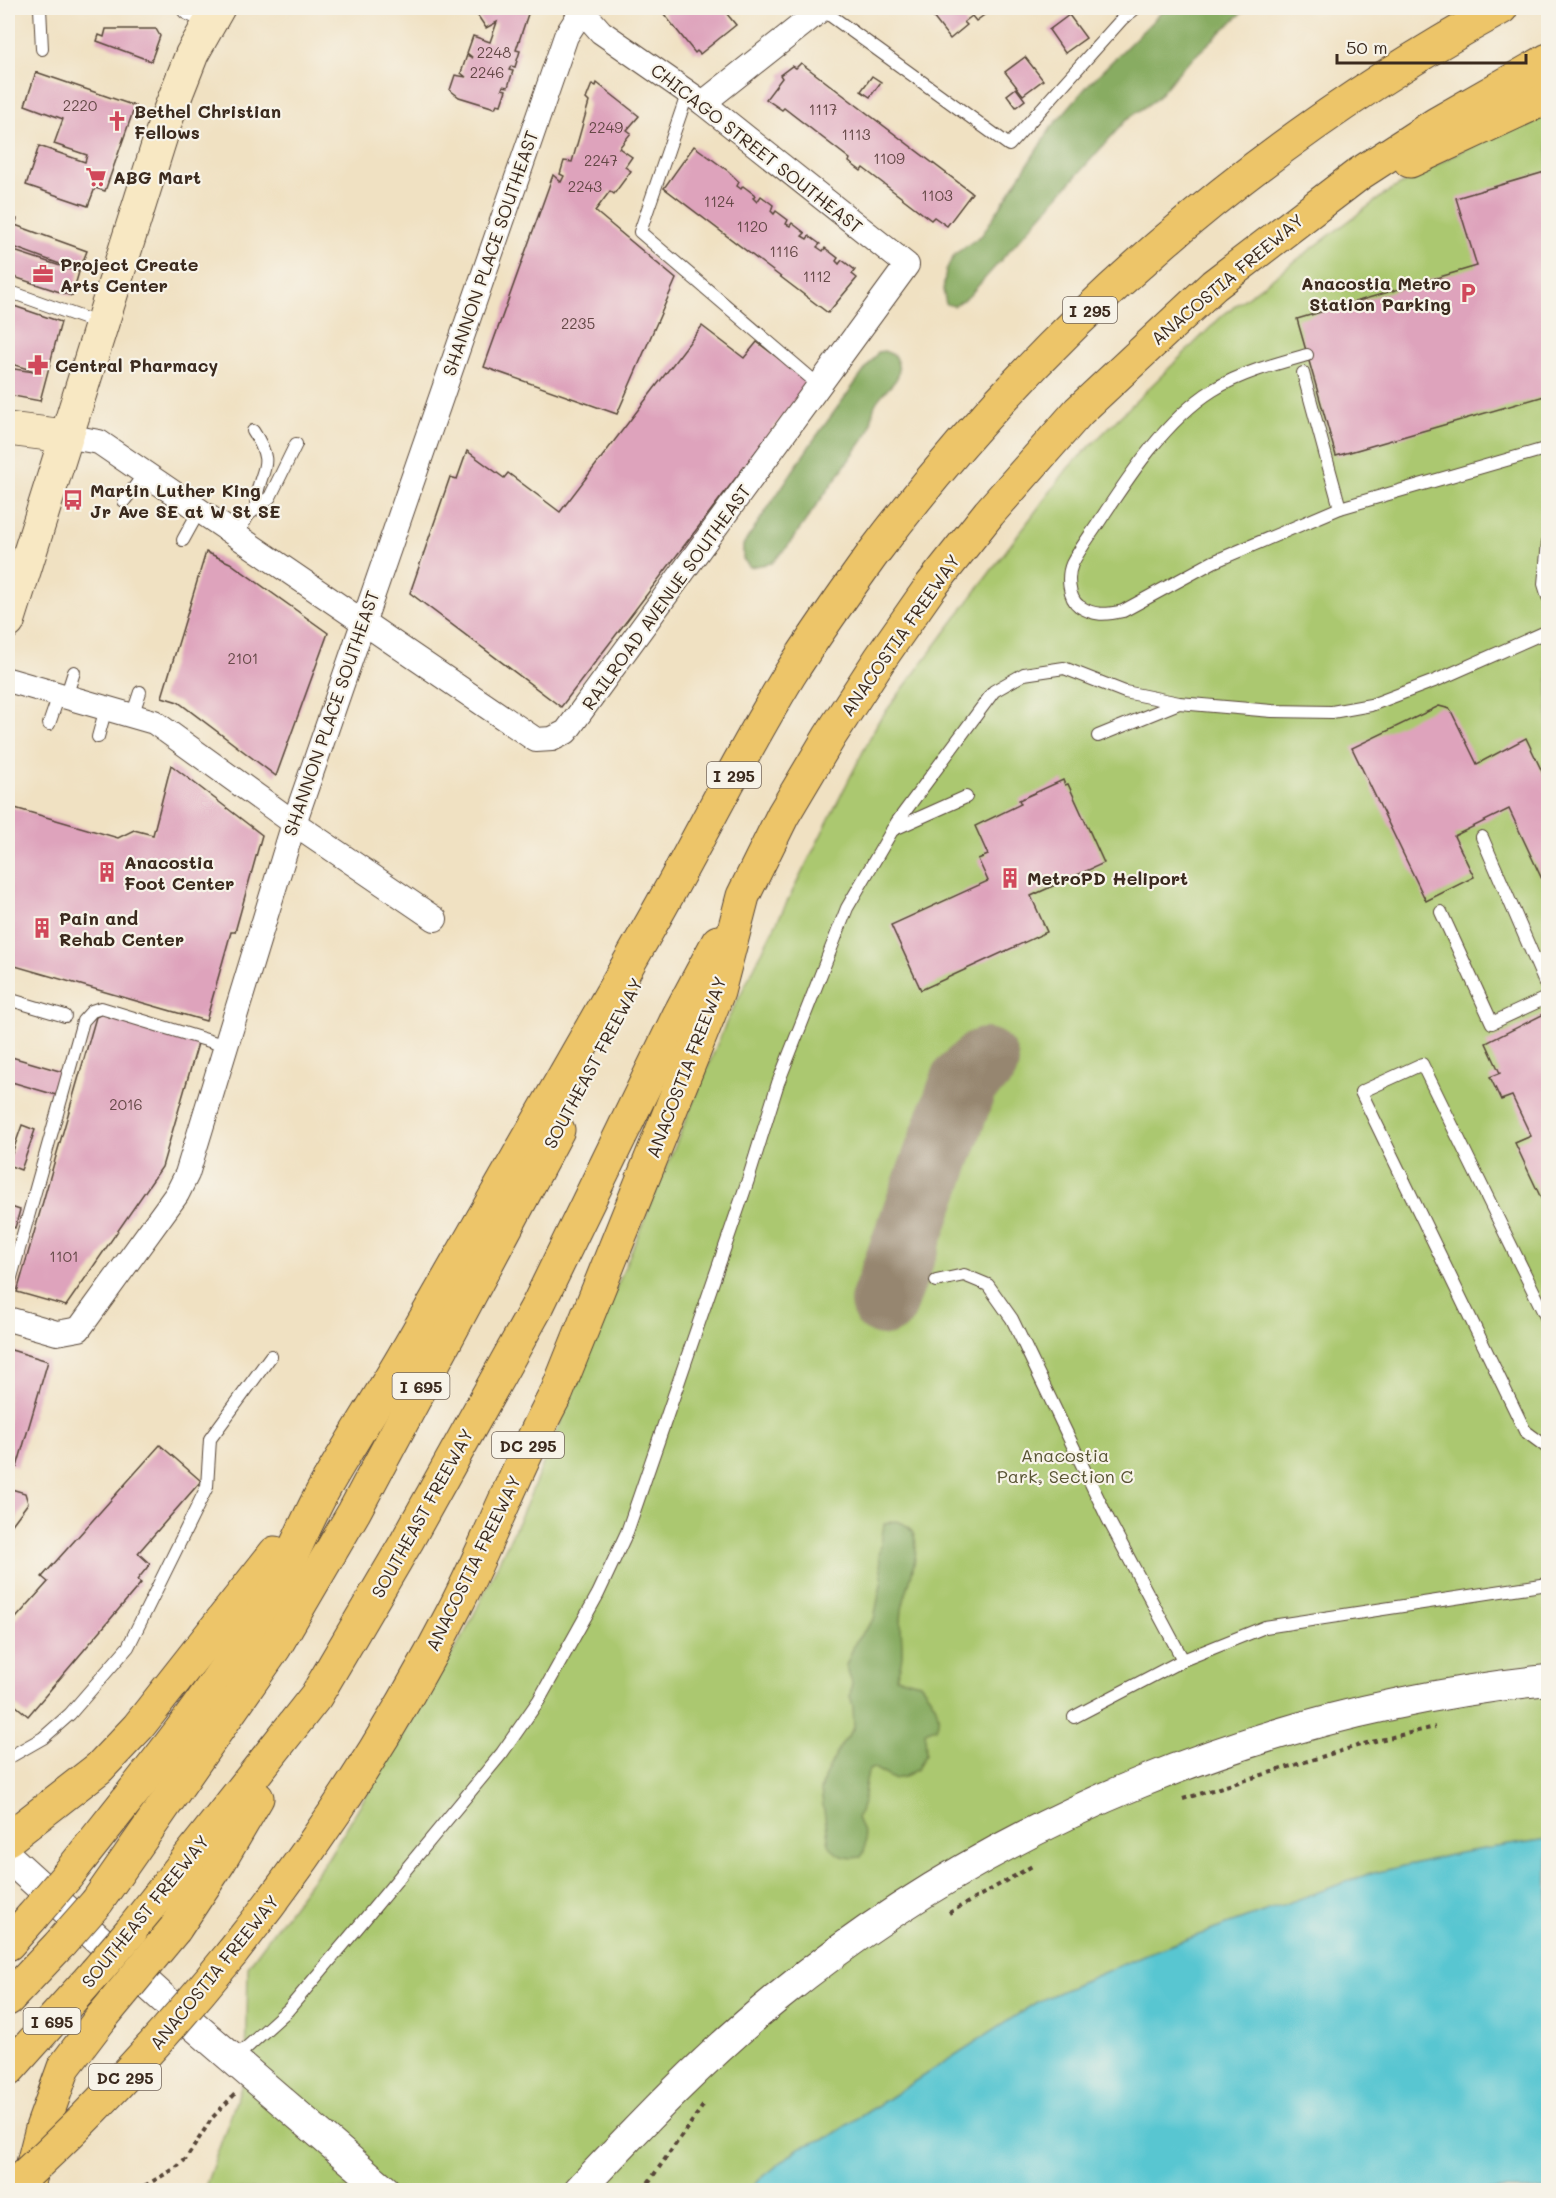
<svg xmlns="http://www.w3.org/2000/svg" width="1556" height="2198" viewBox="0 0 1556 2198" font-family="Mali,sans-serif">
  <style>
    .green { fill: #abc86f; stroke: #737946; stroke-width: 1.5 }
    .forest { fill: #88ac62; stroke: #626b40; stroke-width: 1.5 }
    .water { fill: #59c6d1; stroke: #4a7878; stroke-width: 1.5 }
    .lines { fill: none; stroke-linecap: round; stroke-linejoin: round }
    .taxiway { stroke: #968670; stroke-width: 68 }
    .building { fill: #dea3bc }
    .service-casing { stroke: #564537; stroke-width: 14 }
    .minor-casing { stroke: #564537; stroke-width: 26 }
    .tertiary-casing { stroke: #564537; stroke-width: 32 }
    .secondary-casing { stroke: #564537; stroke-width: 35 }
    .motorway-casing { stroke: #564537; stroke-width: 35 }
    .path { stroke: #564537; stroke-width: 4; stroke-dasharray: 4.5 4.5; stroke-linecap: butt }
    .service { stroke: #fff; stroke-width: 12 }
    .minor { stroke: #fff; stroke-width: 24 }
    .tertiary { stroke: #fff; stroke-width: 30 }
    .secondary { stroke: #f8e8c3; stroke-width: 33 }
    .motorway { stroke: #edc569; stroke-width: 33 }
    .motorway-bridge-casing { stroke: #564537; stroke-width: 35; stroke-linecap: butt }
    .motorway-bridge { stroke: #edc569; stroke-width: 33 }
    .labels { text-anchor: middle; dominant-baseline: central; stroke-width: 4.5; stroke-linejoin: round; paint-order: stroke }
    .number-label { font-size: 15px; fill: #644846 }
    .shield { fill: #f7f3e8; stroke: #73665b; stroke-width: 1.5 }
    .shield-label { font-size: 16px; font-weight: bold; fill: #3b2a1e }
    .poi-label { font-size: 18px; font-weight: bold; fill: #3b2a1e; stroke: #f7f3e8; text-anchor: start }
    .street-label { font-size: 18px; fill: #3b2a1e; stroke: #f7f3e8 }
    .park-label { font-size: 18px; fill: #575232; stroke: #f7f3e8 }
  </style>
  <rect width="100%" height="100%" fill="#f7f3e8"/>
  <filter id="ink" filterUnits="userSpaceOnUse"><feTurbulence type="fractalNoise" baseFrequency=".0167" numOctaves="2"/><feDisplacementMap in="SourceGraphic" scale="12" xChannelSelector="R" yChannelSelector="G"/><feConvolveMatrix kernelMatrix="1 2 1 2 8 2 1 2 1" color-interpolation-filters="sRGB"/></filter>
  <filter id="wash" filterUnits="userSpaceOnUse"><feTurbulence type="fractalNoise" baseFrequency=".008" numOctaves="4" result="noise"/><feDisplacementMap in="SourceGraphic" scale="24" xChannelSelector="R" yChannelSelector="G"/><feGaussianBlur stdDeviation="1.35" result="paint"/><feColorMatrix in="noise" values="0 0 0 0 0 0 0 0 0 0 0 0 0 0 0 0 0 1.4 0 .05"/><feComposite in="paint" operator="in"/></filter>
  <g filter="url(#wash)">
    <rect width="100%" height="100%" fill="#f0e1c2"/>
    <polygon class="green" points="1548,103 1548,1839 1459,1853 1366,1875 1146,1954 1037,2002 829,2137 799,2148 747,2190 204,2190 246,2073 248,1966 328,1858 467,1629 526,1505 726,1023 878,722 1068,468 1223,315 1389,191"/>
    <g class="forest">
      <polygon points="1166,8 1247,8 1182,68 1156,99 1127,119 969,296 954,306 946,304 943,290 946,270 955,254 982,235 1051,128 1089,84"/>
      <path d="M 884,351 L 894,355 C 909,383 884,385 875,405 C 871,413 873,424 868,433 L 787,547 L 772,563 L 750,567 L 743,559 L 743,545 L 813,441 L 878,352 Z"/>
      <path d="M 895,1521 C 935,1529 906,1584 902,1610 C 898,1638 908,1651 896,1677 L 920,1683 C 930,1697 944,1710 936,1728 L 925,1732 L 926,1754 L 917,1769 L 904,1777 L 893,1779 L 874,1768 L 869,1770 C 862,1788 867,1800 857,1818 C 863,1832 870,1844 861,1857 C 846,1859 836,1857 829,1844 L 821,1791 L 824,1778 L 841,1745 L 854,1728 L 853,1706 L 850,1696 L 852,1682 L 846,1665 L 856,1641 L 874,1619 L 882,1579 L 879,1556 L 884,1524 Z"/>
    </g>
    <polygon class="water" points="1548,1839 1548,2190 747,2190 799,2148 829,2137 1037,2002 1146,1954 1366,1875 1459,1853"/>
    <g class="lines">
      <polyline class="taxiway" points="884,1302 965,1080 985,1062"/>
    </g>
    <g id="blocks">
      <g class="building">
        <polygon points="480,8 527,8 529,11 516,50 520,51 515,67 511,66 509,70 513,71 508,87 503,86 502,89 506,90 501,105 497,104 495,108 459,97 450,90 455,75 466,77 461,73 467,55 473,58 467,53 473,36 490,42 497,22 486,28 476,13 482,10"/>
        <polygon points="666,8 722,8 736,25 700,54 697,51 695,53 664,14"/>
        <polygon points="926,8 982,8 987,13 976,21 972,16 964,22 967,25 950,39"/>
        <polygon points="1069,15 1086,38 1065,53 1049,30"/>
        <polygon points="106,29 156,29 160,36 151,61 97,41 99,35 104,37"/>
        <polygon points="1025,57 1043,80 1023,95 1005,72"/>
        <polygon points="801,63 972,193 947,226 934,217 931,220 863,168 861,171 849,162 850,159 784,108 782,110 766,99 782,78 780,75 792,66 796,68"/>
        <polygon points="36,72 135,106 105,191 95,188 88,206 26,185 39,146 85,162 87,155 54,144 63,119 25,105"/>
        <polygon points="872,76 881,82 870,97 861,91"/>
        <polygon points="597,83 639,116 627,130 631,133 619,148 632,157 625,167 631,171 614,194 610,191 595,211 676,279 617,414 484,367 553,175 561,182 564,176 560,174 564,161 572,162 589,102 586,99 592,84 596,86"/>
        <polygon points="1016,88 1025,100 1016,107 1007,95"/>
        <polygon points="694,146 728,171 739,182 737,186 741,189 743,186 755,195 753,198 757,202 761,196 773,205 771,211 774,214 776,211 788,220 786,224 790,226 792,223 805,233 802,236 807,239 809,236 820,244 817,247 823,251 825,248 838,258 836,261 839,264 842,260 855,270 852,274 857,278 828,313 664,188"/>
        <polygon points="1548,171 1548,395 1336,456 1297,319 1477,266 1456,198"/>
        <polygon points="8,216 17,219 15,225 87,251 79,271 8,245"/>
        <polygon points="8,249 79,272 72,296 8,275"/>
        <polygon points="8,304 61,322 40,401 8,395 8,368 41,373 8,363"/>
        <polygon points="702,326 744,358 757,342 809,382 561,707 410,593 450,477 457,479 467,451 504,478 508,473 560,512"/>
        <polygon points="206,552 230,563 328,633 276,776 178,702 162,697"/>
        <polygon points="1439,706 1450,709 1477,764 1526,738 1548,784 1548,892 1509,809 1454,836 1474,877 1426,901 1352,748"/>
        <polygon points="171,765 262,835 235,932 231,932 206,1021 8,964 8,806 118,838 134,830 153,835"/>
        <polygon points="1063,780 1065,785 1068,784 1104,863 1031,896 1047,932 921,990 891,925 988,881 978,859 988,855 975,826 1021,804 1019,800"/>
        <polygon points="1548,1012 1548,1213 1515,1143 1531,1136 1512,1096 1501,1100 1490,1077 1500,1073 1486,1043"/>
        <polygon points="104,1013 199,1040 162,1167 66,1306 17,1292 96,1017"/>
        <polygon points="8,1056 63,1072 56,1095 8,1081"/>
        <polygon points="22,1125 35,1130 21,1170 8,1165"/>
        <polygon points="8,1206 20,1210 15,1228 8,1225"/>
        <polygon points="8,1349 48,1361 17,1467 8,1464"/>
        <polygon points="160,1445 201,1481 138,1553 150,1564 137,1580 141,1583 28,1716 8,1699 8,1627 48,1582 42,1577"/>
        <polygon points="8,1488 25,1493 28,1503 8,1530"/>
      </g>
    </g>
  </g>
  <g filter="url(#ink)">
    <use href="#blocks" fill-opacity="0" stroke="#564537" stroke-width="1.5"/>
    <g class="lines">
      <g class="service-casing">
        <g id="service">
          <polyline points="40,8 42,49"/>
          <polyline points="820,8 1009,145 1122,19 1136,8"/>
          <polyline points="688,92 640,232 820,386"/>
          <polyline points="8,291 100,324"/>
          <path d="M 1307,355 C 1275,364 1241,373 1213,390 C 1165,420 1127,479 1097,525 C 1089,537 1079,550 1072,564 C 1067,575 1068,598 1079,606 C 1094,616 1106,615 1123,611 L 1213,562 L 1340,508 L 1548,448"/>
          <polyline points="1303,373 1340,508"/>
          <path d="M 253,431 C 279,470 256,469 256,506"/>
          <polyline points="124,501 145,473"/>
          <polyline points="237,536 248,515 270,497 296,444"/>
          <polyline points="183,540 199,511"/>
          <polyline points="1548,542 1544,584 1548,597"/>
          <polyline points="66,697 74,672"/>
          <polyline points="132,716 140,692"/>
          <polyline points="49,724 59,695"/>
          <polyline points="1098,736 1179,703"/>
          <polyline points="98,737 106,708"/>
          <polyline points="892,830 966,797"/>
          <polyline points="1482,837 1548,990"/>
          <polyline points="1441,912 1492,1023 1548,997"/>
          <polyline points="8,999 65,1016"/>
          <polyline points="936,1281 964,1275 988,1285 1012,1319 1108,1519 1183,1660"/>
          <polyline points="8,1288 83,1021 92,1011 101,1008 226,1046"/>
          <polyline points="1548,1321 1422,1064 1361,1092 1525,1431 1548,1448"/>
          <polyline points="1074,1717 1183,1660 1265,1627 1548,1584"/>
          <polyline points="8,1758 43,1738 70,1714 128,1647 207,1487 210,1439 271,1356"/>
          <polyline points="234,2059 288,2010 364,1920 502,1753 539,1700 598,1594 627,1532 748,1180 778,1083 847,908 897,822 994,691 1024,674 1064,668 1125,692 1179,703 1272,711 1332,712 1371,705 1437,680 1548,631"/>
        </g>
      </g>
      <g class="minor-casing">
        <g id="minor">
          <polyline points="189,8 211,18"/>
          <polyline points="703,103 823,8"/>
          <polyline points="65,436 99,442 536,740 552,739 566,732 907,265 703,103 601,32 580,8"/>
          <polyline points="8,680 154,722 294,823 435,919"/>
          <polyline points="8,1319 57,1333 79,1329 177,1194 187,1174 294,823 566,36 582,11"/>
        </g>
      </g>
      <g class="tertiary-casing">
        <g id="tertiary">
          <polyline points="8,1857 176,2010 385,2190"/>
          <path d="M 579,2190 C 642,2123 706,2056 777,1998 C 996,1819 1268,1709 1548,1680"/>
        </g>
      </g>
      <g class="secondary-casing">
        <g id="secondary">
          <polyline points="8,429 65,436"/>
          <polyline points="8,622 166,120 192,54 218,8"/>
        </g>
      </g>
      <g class="motorway-casing">
        <g id="motorway">
          <polyline points="1410,161 1548,97"/>
          <polyline points="8,1839 99,1768 138,1727 275,1553"/>
          <path d="M 67,1876 C 135,1789 210,1700 266,1605 C 288,1567 304,1525 325,1487 C 353,1438 384,1391 412,1342 C 492,1204 571,1065 650,926 C 698,842 740,755 790,674 C 816,633 844,594 872,555 C 1040,330 1255,143 1501,8"/>
          <polyline points="97,1902 275,1647 354,1512 558,1130"/>
          <polyline points="175,1929 220,1861 257,1798"/>
          <polyline points="131,1931 316,1696 407,1541 538,1305 679,1015 718,942"/>
          <polyline points="8,1944 32,1917"/>
          <path d="M 232,1953 C 318,1845 393,1729 456,1606 C 492,1535 519,1461 557,1392 L 718,992 L 743,896 L 783,815 L 830,736 L 880,659 L 931,586 L 989,513 L 1079,411 L 1214,285 L 1359,174 L 1436,124 L 1548,60"/>
          <polyline points="8,1999 61,1943"/>
          <polyline points="8,2070 95,1973"/>
          <polyline points="28,2183 42,2128 64,2067 102,2017"/>
        </g>
      </g>
      <g class="path">
        <polyline points="1183,1799 1367,1743 1435,1727"/>
        <polyline points="949,1913 1034,1865"/>
        <polyline points="137,2190 176,2168 186,2159 212,2118 235,2094"/>
        <polyline points="643,2190 705,2103"/>
      </g>
      <use href="#service" class="service"/>
      <use href="#minor" class="minor"/>
      <use href="#tertiary" class="tertiary"/>
      <use href="#secondary" class="secondary"/>
      <use href="#motorway" class="motorway"/>
      <g class="motorway-bridge-casing">
        <g id="motorway-bridge">
          <polyline points="32,1917 67,1876"/>
          <polyline points="61,1943 97,1902"/>
          <polyline points="95,1973 131,1931"/>
          <polyline points="102,2017 175,1929"/>
          <path d="M 9,2190 C 90,2117 163,2038 232,1953"/>
        </g>
      </g>
      <use href="#motorway-bridge" class="motorway-bridge"/>
    </g>
  </g>
  <defs>
    <g id="church-bare" transform="scale(1.62)"><path d="M-1.2-6h2.4v3.5h3.3v2.4h-3.3V6h-2.4V-.1h-3.3v-2.4h3.3Z" fill="#d1495b" stroke="#f7f3e8" stroke-width="2.5" paint-order="stroke"/></g>
    <g id="supermarket-bare" transform="scale(1.62)"><path d="M-6-5.5h2.5l.6 2H6L4.5 2H-2.5L-4.4-4H-6ZM-1.5 3.2a1.3 1.3 0 1 0 .1 0ZM3 3.2a1.3 1.3 0 1 0 .1 0Z" fill="#d1495b" stroke="#f7f3e8" stroke-width="2.5" paint-order="stroke"/></g>
    <g id="office-bare" transform="scale(1.62)"><path d="M-6-3h4V-5.5h4V-3h4V5H-6ZM-1-4.5V-3h2v-1.5ZM-6 0V1H6V0Z" fill="#d1495b" stroke="#f7f3e8" stroke-width="2.5" paint-order="stroke"/></g>
    <g id="parking-bare" transform="scale(1.62)"><path d="M-3.5-5.5H1a3.5 3.5 0 0 1 0 7H-1V5.5H-3.5ZM-1-3.4V-.6H.8a1.4 1.4 0 0 0 0-2.8Z" fill="#d1495b" stroke="#f7f3e8" stroke-width="2.5" paint-order="stroke"/></g>
    <g id="pharmacy-bare" transform="scale(1.62)"><path d="M-2-6h4v4h4v4h-4v4h-4v-4h-4v-4h4Z" fill="#d1495b" stroke="#f7f3e8" stroke-width="2.5" paint-order="stroke"/></g>
    <g id="bus-bare" transform="scale(1.62)"><path d="M-5-6H5V4H4V6H2V4H-2V6H-4V4H-5ZM-3.5-4V0h7V-4ZM-3.5 1.2v1.5H-2V1.2ZM2 1.2v1.5H3.5V1.2Z" fill="#d1495b" stroke="#f7f3e8" stroke-width="2.5" paint-order="stroke"/></g>
    <g id="building-bare" transform="scale(1.62)"><path d="M-4-6H4V6H1V3H-1V6H-4ZM-2.5-4.3h1.7v1.8h-1.7ZM.8-4.3h1.7v1.8H.8ZM-2.5-1h1.7V.8h-1.7ZM.8-1h1.7V.8H.8Z" fill="#d1495b" stroke="#f7f3e8" stroke-width="2.5" paint-order="stroke"/></g>
  </defs>
  <g fill-rule="evenodd">
    <use href="#church-bare" x="117" y="121"/>
    <use href="#supermarket-bare" x="96" y="177"/>
    <use href="#office-bare" x="43" y="274"/>
    <use href="#parking-bare" x="1468" y="293"/>
    <use href="#pharmacy-bare" x="38" y="365"/>
    <use href="#bus-bare" x="73" y="500"/>
    <use href="#building-bare" x="107" y="872"/>
    <use href="#building-bare" x="1010" y="878"/>
    <use href="#building-bare" x="42" y="928"/>
  </g>
  <g class="labels">
    <g class="number-label">
      <text x="494" y="52">2248</text>
      <text x="487" y="72">2246</text>
      <text x="80" y="105">2220</text>
      <text x="823" y="109">1117</text>
      <text x="606" y="127">2249</text>
      <text x="856" y="134">1113</text>
      <text x="889" y="158">1109</text>
      <text x="601" y="160">2247</text>
      <text x="585" y="186">2243</text>
      <text x="937" y="195">1103</text>
      <text x="719" y="201">1124</text>
      <text x="752" y="226">1120</text>
      <text x="784" y="251">1116</text>
      <text x="817" y="276">1112</text>
      <text x="578" y="323">2235</text>
      <text x="243" y="658">2101</text>
      <text x="126" y="1104">2016</text>
      <text x="64" y="1256">1101</text>
    </g>
    <g class="shield">
      <rect x="1063" y="297" width="54" height="26" rx="4.5"/>
      <rect x="707" y="762" width="54" height="26" rx="4.5"/>
      <rect x="392.5" y="1373" width="57" height="26" rx="4.5"/>
      <rect x="492" y="1432" width="72" height="26" rx="4.5"/>
      <rect x="23.5" y="2008" width="57" height="26" rx="4.5"/>
      <rect x="89" y="2064" width="72" height="26" rx="4.5"/>
    </g>
    <g class="shield-label">
      <text x="1090" y="310">I 295</text>
      <text x="734" y="775">I 295</text>
      <text x="421" y="1386">I 695</text>
      <text x="528" y="1445">DC 295</text>
      <text x="52" y="2021">I 695</text>
      <text x="125" y="2077">DC 295</text>
    </g>
    <g class="poi-label">
      <text x="134" y="111">Bethel Christian<tspan x="134" dy="21">Fellows</tspan></text>
      <text x="113" y="177">ABG Mart</text>
      <text x="60" y="264">Project Create<tspan x="60" dy="21">Arts Center</tspan></text>
      <text x="1451" y="283" text-anchor="end">Anacostia Metro<tspan x="1451" dy="21">Station Parking</tspan></text>
      <text x="55" y="365">Central Pharmacy</text>
      <text x="90" y="490">Martin Luther King<tspan x="90" dy="21">Jr Ave SE at W St SE</tspan></text>
      <text x="124" y="862">Anacostia<tspan x="124" dy="21">Foot Center</tspan></text>
      <text x="1027" y="878">MetroPD Heliport</text>
      <text x="59" y="918">Pain and<tspan x="59" dy="21">Rehab Center</tspan></text>
    </g>
    <g class="street-label">
      <text transform="translate(757 148) rotate(38)">CHICAGO STREET SOUTHEAST</text>
      <text transform="translate(490 253) rotate(-71)">SHANNON PLACE SOUTHEAST</text>
      <text transform="translate(1227 279) rotate(-40)">ANACOSTIA FREEWAY</text>
      <text transform="translate(666 597) rotate(-54)">RAILROAD AVENUE SOUTHEAST</text>
      <text transform="translate(900 635) rotate(-55)">ANACOSTIA FREEWAY</text>
      <text transform="translate(331 713) rotate(-71)">SHANNON PLACE SOUTHEAST</text>
      <text transform="translate(593 1063) rotate(-62)">SOUTHEAST FREEWAY</text>
      <text transform="translate(686 1067) rotate(-69)">ANACOSTIA FREEWAY</text>
      <text transform="translate(422 1513) rotate(-61)">SOUTHEAST FREEWAY</text>
      <text transform="translate(473 1563) rotate(-64)">ANACOSTIA FREEWAY</text>
      <text transform="translate(145 1911) rotate(-51)">SOUTHEAST FREEWAY</text>
      <text transform="translate(214 1972) rotate(-51)">ANACOSTIA FREEWAY</text>
    </g>
    <g class="park-label">
      <text x="1065" y="1455">Anacostia<tspan x="1065" dy="21">Park, Section C</tspan></text>
    </g>
  </g>
  <rect width="1556" height="2198" fill="none" stroke="#f7f3e8" stroke-width="30"/>
  <path d="M1337 54v9h189v-9" fill="none" stroke="#3b2a1e" stroke-width="3"/>
  <text x="1346" y="54" font-size="18" fill="#3b2a1e" stroke="#f7f3e8" stroke-width="4.5" paint-order="stroke">50 m</text>
</svg>
